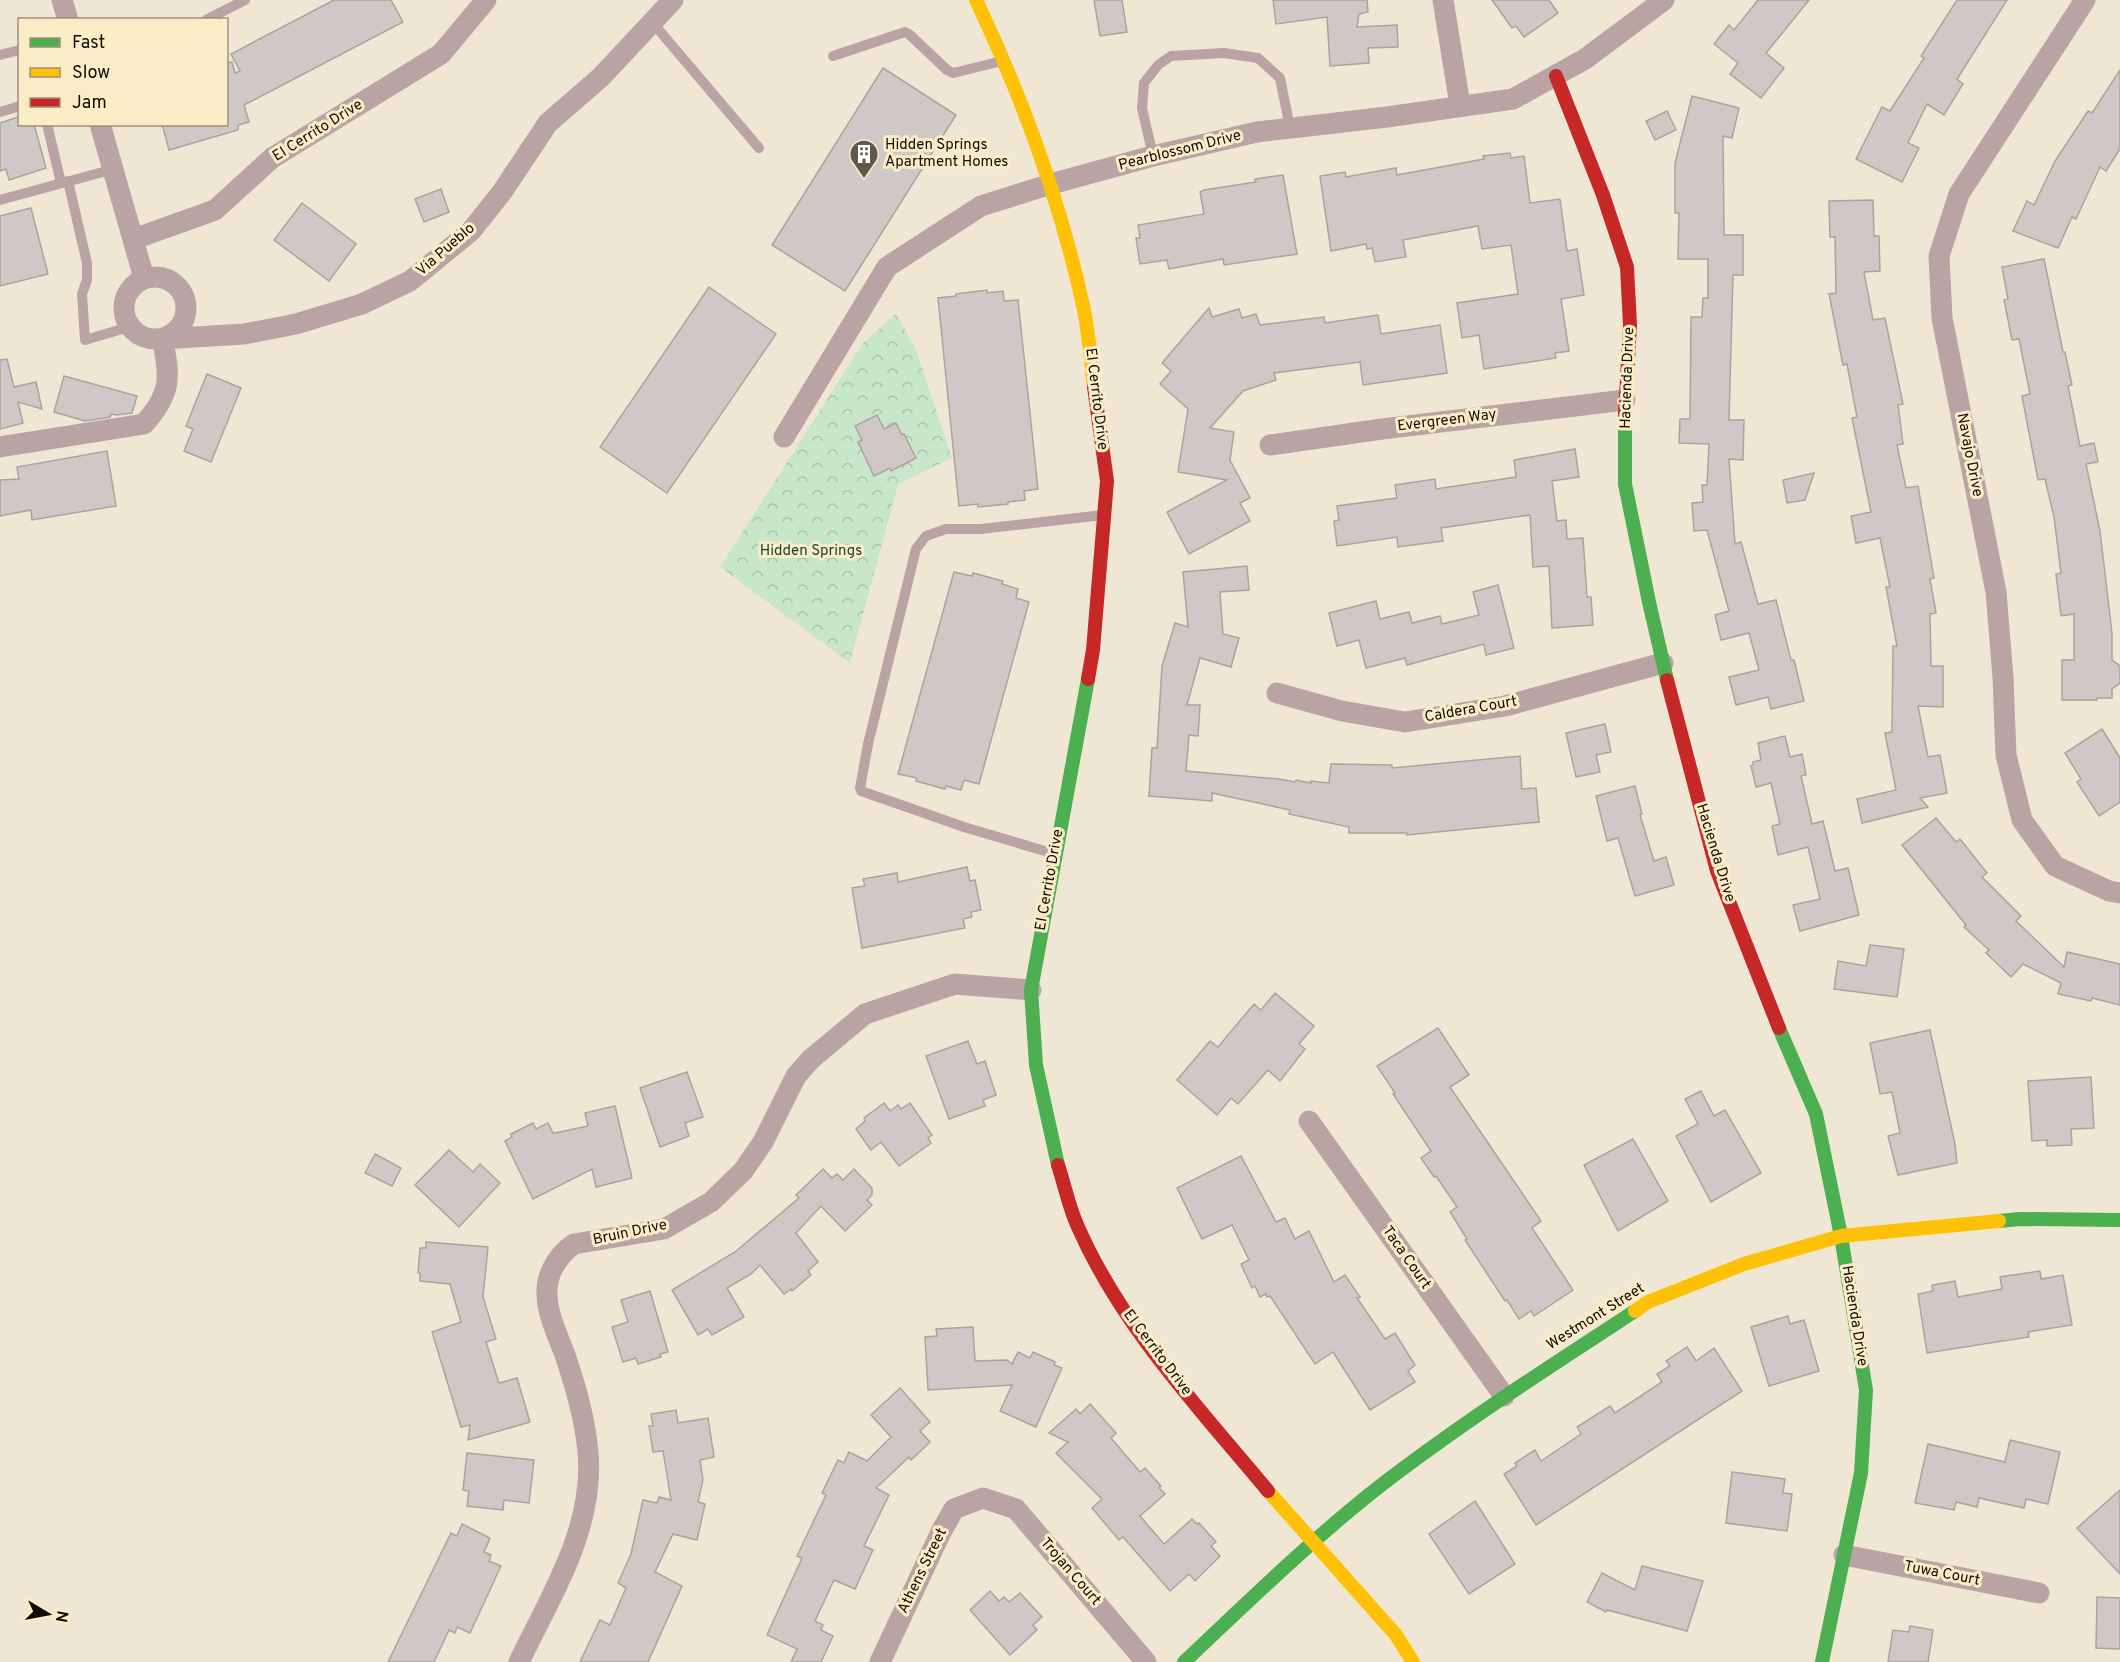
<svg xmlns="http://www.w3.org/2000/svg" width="2120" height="1662" viewBox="0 0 2120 1662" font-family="Overpass,sans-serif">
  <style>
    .park { fill: url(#park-crowns) }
    .building { fill: #d0c8c6; stroke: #aaa3a0; stroke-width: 1.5 }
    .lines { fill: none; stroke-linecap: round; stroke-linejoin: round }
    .lane { stroke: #b9a3a5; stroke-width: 10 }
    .street { stroke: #b9a3a5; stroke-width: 21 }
    .fast { stroke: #4caf50; stroke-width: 14 }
    .slow { stroke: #ffc107; stroke-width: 14 }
    .jam { stroke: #c62828; stroke-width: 14 }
    .labels { text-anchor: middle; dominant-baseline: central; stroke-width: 6; stroke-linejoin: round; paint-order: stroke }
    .street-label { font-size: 15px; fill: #110c02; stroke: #fbecc8 }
    .poi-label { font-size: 15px; fill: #110c02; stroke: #fbecc8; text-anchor: start }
    .park-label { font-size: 15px; fill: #19452f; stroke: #fbecc8 }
  </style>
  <defs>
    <pattern id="park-crowns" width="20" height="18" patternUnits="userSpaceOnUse" patternTransform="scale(1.5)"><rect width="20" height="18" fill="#c7e6ca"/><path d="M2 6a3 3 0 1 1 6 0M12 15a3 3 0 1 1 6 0" fill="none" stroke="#aac4ac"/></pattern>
  </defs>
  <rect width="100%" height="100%" fill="#efe7d4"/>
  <polygon class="park" points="896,314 916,349 952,458 898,484 850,663 720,567 863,343"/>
  <g class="building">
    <polygon points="334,0 391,0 403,22 244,105 249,122 238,125 238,130 169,150 162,124 226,124 226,63 232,62 235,73 240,71 231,54"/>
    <polygon points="1094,0 1122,0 1127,32 1100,36"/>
    <polygon points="1273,0 1367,0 1368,12 1359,14 1357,27 1397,25 1398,47 1368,48 1369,63 1330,66 1327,17 1276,24"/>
    <polygon points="1492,0 1549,0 1558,13 1524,37 1516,26 1512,28"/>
    <polygon points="1758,0 1809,0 1766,53 1784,68 1761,98 1730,74 1738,63 1714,44 1729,25 1734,30"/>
    <polygon points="1957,0 2007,0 1957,79 1963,84 1944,115 1927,104 1908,143 1919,148 1902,182 1856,159 1882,107 1890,111 1924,58 1921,56"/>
    <polygon points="883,68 956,115 845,291 772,245"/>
    <polygon points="2120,70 2120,149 2106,171 2100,167 2076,219 2072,217 2058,248 2013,231 2027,201 2034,205 2055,161 2088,111 2092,113"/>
    <polygon points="1692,96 1739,108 1732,138 1723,136 1724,235 1743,235 1743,275 1733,275 1729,420 1744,420 1743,460 1729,459 1735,544 1741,542 1758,604 1776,600 1791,660 1794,660 1804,701 1771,709 1768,697 1736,705 1729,677 1759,670 1749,633 1721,640 1715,615 1729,611 1707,530 1694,531 1692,503 1703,502 1702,485 1707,485 1709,444 1679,443 1680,419 1690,419 1691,317 1702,317 1703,298 1708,298 1708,259 1678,259 1679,213 1675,213 1675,163"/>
    <polygon points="1667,111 1676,130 1655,140 1646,121"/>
    <polygon points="18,117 20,124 34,124 46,168 9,180 6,169 0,171 0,123"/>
    <polygon points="1510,153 1511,158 1524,156 1530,203 1560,199 1567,251 1577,249 1584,295 1561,299 1569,351 1555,353 1556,358 1484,369 1479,335 1462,338 1457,303 1518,294 1511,245 1482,249 1478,226 1403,240 1406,257 1375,262 1372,248 1367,249 1366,244 1331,251 1320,176 1345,172 1346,177 1396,168 1397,175 1484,159 1483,156"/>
    <polygon points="1283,175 1297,254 1224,265 1223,259 1169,269 1167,260 1140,264 1136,238 1140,238 1138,225 1204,214 1200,192 1204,190 1256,182 1255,179"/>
    <polygon points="441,189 449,212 424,222 415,199"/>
    <polygon points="1873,200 1874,236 1879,236 1880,271 1864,272 1873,320 1885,318 1903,404 1898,405 1903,444 1897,445 1906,488 1918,486 1934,578 1930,579 1936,613 1930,614 1931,666 1943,666 1943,707 1918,706 1928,757 1940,755 1947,793 1920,798 1928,807 1862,823 1857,799 1896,790 1885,733 1892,732 1893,646 1897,646 1886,587 1890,587 1880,538 1856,543 1851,516 1871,512 1852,418 1857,417 1847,364 1843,365 1829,294 1836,293 1835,237 1830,237 1829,201"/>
    <polygon points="302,203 356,244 329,281 274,240"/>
    <polygon points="31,208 48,274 0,286 0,216"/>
    <polygon points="2044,259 2063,352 2065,352 2072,385 2068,386 2080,446 2094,443 2098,462 2086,464 2100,531 2112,633 2112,660 2120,666 2120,683 2112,689 2112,698 2097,698 2097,700 2062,700 2062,660 2074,660 2074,614 2061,616 2056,574 2061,573 2054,517 2045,479 2038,480 2022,396 2030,394 2019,339 2012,340 2004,300 2008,299 2002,267"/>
    <polygon points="709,287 776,334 667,493 600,447"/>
    <polygon points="987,290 987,293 1003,291 1004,301 1018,300 1038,489 1024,491 1025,500 1008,502 1008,504 978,507 978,504 959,506 938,298 956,296 956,294"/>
    <polygon points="1209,308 1212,317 1239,309 1242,318 1256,314 1260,325 1324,317 1325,323 1378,315 1381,334 1440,325 1447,373 1363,385 1360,362 1274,373 1276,380 1243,391 1210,428 1234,432 1230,460 1250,498 1240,503 1250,521 1189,554 1167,512 1227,480 1178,472 1188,409 1160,384 1171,371 1162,363"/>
    <polygon points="7,359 14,387 36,382 42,409 18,402 23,423 0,429 0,360"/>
    <polygon points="207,374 241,388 211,462 184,451 193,429 186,426"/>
    <polygon points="64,376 137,396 132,413 117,415 111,414 110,417 85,421 54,412"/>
    <polygon points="877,415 884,429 896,423 902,435 904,434 916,458 891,471 890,468 874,476 858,442 862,440 855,426"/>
    <polygon points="1575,449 1579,477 1552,481 1557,521 1566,520 1567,539 1583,538 1587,597 1591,597 1593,625 1552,628 1549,566 1533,567 1530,515 1441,528 1443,541 1398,547 1397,537 1337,546 1334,521 1339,520 1337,506 1397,498 1395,485 1435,479 1436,489 1516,477 1514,460"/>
    <polygon points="107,451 116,506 32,520 31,510 0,516 0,480 19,479 17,467"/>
    <polygon points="1814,473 1805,500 1787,503 1783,480"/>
    <polygon points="1247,566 1249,590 1220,592 1223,634 1239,638 1231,667 1200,658 1187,705 1200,705 1198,736 1189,735 1186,771 1279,779 1295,782 1296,780 1311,783 1311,781 1329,783 1331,764 1392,765 1392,768 1520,756 1522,789 1536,788 1539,822 1407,835 1407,833 1349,833 1349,827 1289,814 1290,810 1212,793 1212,801 1149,796 1152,748 1157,748 1162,666 1175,623 1188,627 1183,572"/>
    <polygon points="954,572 972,576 973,573 1003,581 1002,584 1018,589 1016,598 1029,602 979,784 964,780 961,790 946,786 945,789 916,781 917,778 898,774"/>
    <polygon points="1498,585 1514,648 1486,655 1484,644 1407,665 1405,658 1366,668 1359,640 1337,646 1329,613 1376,601 1380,619 1409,612 1412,623 1440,616 1442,624 1479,615 1473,592"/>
    <polygon points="1605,724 1611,752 1596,755 1600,772 1576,777 1566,733"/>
    <polygon points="2102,729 2120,758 2120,802 2099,816 2077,782 2081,779 2065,753"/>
    <polygon points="1785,736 1790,757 1802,754 1806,775 1801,776 1812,824 1823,821 1835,871 1848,868 1859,915 1800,931 1793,905 1820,899 1808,847 1778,855 1772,826 1780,824 1771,783 1756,787 1751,766 1753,765 1753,762 1761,760 1758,743"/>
    <polygon points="1635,786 1642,814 1640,815 1654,861 1666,857 1674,885 1635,896 1618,838 1607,841 1596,796"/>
    <polygon points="1936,818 1956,842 1960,839 1987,873 1982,877 2021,916 2016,921 2064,967 2067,952 2120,964 2120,1005 2092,998 2091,1001 2058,994 2061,983 2023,964 2011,977 1986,953 1989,950 1964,927 1966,925 1902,845"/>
    <polygon points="967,867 970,881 975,880 981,910 971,912 972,917 963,919 965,928 862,948 852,888 865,886 863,879 897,873 898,882"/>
    <polygon points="1870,945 1904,949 1897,997 1834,989 1838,961 1866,966"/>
    <polygon points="1275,993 1314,1026 1299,1044 1305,1049 1280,1081 1268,1070 1238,1104 1231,1098 1217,1115 1177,1080 1210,1041 1218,1047 1254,1004 1261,1010"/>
    <polygon points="1438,1028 1469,1075 1450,1087 1541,1221 1532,1228 1573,1290 1534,1316 1531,1311 1519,1319 1507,1300 1505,1301 1465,1240 1467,1239 1450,1212 1457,1207 1436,1176 1434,1177 1421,1158 1431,1151 1393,1094 1395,1093 1377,1066"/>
    <polygon points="1930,1030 1955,1144 1957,1163 1898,1175 1888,1136 1900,1133 1892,1092 1880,1094 1870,1043"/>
    <polygon points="968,1041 977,1064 985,1061 996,1095 983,1100 985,1106 949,1119 926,1056"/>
    <polygon points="687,1072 703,1117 685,1123 689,1136 660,1147 640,1088"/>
    <polygon points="2091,1077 2094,1128 2071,1129 2072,1145 2047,1146 2047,1140 2032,1141 2028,1081"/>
    <polygon points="1701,1091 1714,1116 1725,1110 1761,1173 1711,1202 1676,1136 1698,1124 1685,1099"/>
    <polygon points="884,1103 890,1111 898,1105 901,1109 910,1103 932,1135 928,1138 931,1143 899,1166 881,1142 871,1150 856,1129 865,1121 864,1118"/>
    <polygon points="615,1106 632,1178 596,1187 592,1169 533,1199 505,1141 512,1137 511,1134 533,1123 536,1129 548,1123 553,1133 555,1133 588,1126 585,1113"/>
    <polygon points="1633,1139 1668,1201 1618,1231 1584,1165"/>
    <polygon points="449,1150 473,1172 480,1164 500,1183 459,1227 415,1185"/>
    <polygon points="375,1154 401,1168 392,1186 365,1173"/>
    <polygon points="1241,1156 1276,1222 1285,1218 1295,1239 1309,1231 1334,1282 1345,1275 1360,1297 1357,1298 1385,1339 1395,1333 1415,1365 1408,1371 1415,1382 1370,1410 1333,1352 1315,1364 1270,1296 1267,1297 1266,1294 1260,1297 1255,1286 1252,1288 1241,1264 1249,1260 1232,1225 1202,1239 1177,1188"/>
    <polygon points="823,1169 832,1178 837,1174 843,1180 854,1169 872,1188 872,1195 867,1200 872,1205 845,1231 821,1206 796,1233 818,1262 808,1271 811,1275 792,1291 791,1289 784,1294 760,1265 751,1274 727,1288 744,1317 712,1335 708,1329 698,1335 672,1290 735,1252 799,1198 796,1195"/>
    <polygon points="426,1242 488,1247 483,1297 496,1339 486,1342 499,1383 517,1378 530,1422 468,1440 470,1425 461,1427 432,1332 461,1322 450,1284 420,1281 420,1273 418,1273 420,1248 426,1248"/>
    <polygon points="2040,1271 2041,1279 2063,1275 2072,1325 2028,1332 2029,1337 1927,1353 1918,1294 1933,1291 1932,1285 1955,1281 1958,1297 2002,1289 2000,1277"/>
    <polygon points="650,1291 668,1352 660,1354 661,1357 638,1364 636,1358 623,1362 612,1327 628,1322 621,1300"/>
    <polygon points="1788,1316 1790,1324 1804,1320 1819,1371 1769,1386 1751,1327"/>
    <polygon points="973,1327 975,1361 1007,1360 1012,1364 1018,1352 1030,1358 1033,1352 1055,1362 1054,1365 1062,1368 1036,1427 1000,1411 1012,1385 928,1390 925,1337 937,1336 936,1329"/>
    <polygon points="1687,1347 1696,1361 1714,1348 1742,1391 1536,1525 1504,1474 1517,1466 1515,1463 1535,1450 1541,1461 1581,1434 1577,1427 1610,1406 1615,1413 1662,1382 1657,1374 1670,1366 1666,1361"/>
    <polygon points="900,1388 930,1422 920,1431 930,1442 911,1460 909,1457 876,1488 889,1495 864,1546 873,1550 855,1589 834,1580 815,1621 823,1625 821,1630 833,1636 821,1662 791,1662 797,1649 767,1635 802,1558 797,1556 826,1495 822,1493 838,1460 844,1463 849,1452 867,1461 891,1437 871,1415"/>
    <polygon points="1090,1404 1116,1433 1111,1438 1140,1472 1145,1468 1161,1486 1159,1488 1165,1494 1140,1516 1164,1544 1192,1519 1197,1524 1199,1523 1216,1542 1211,1546 1220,1556 1195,1581 1189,1574 1170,1591 1123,1537 1119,1540 1092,1508 1102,1499 1056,1453 1068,1442 1049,1433 1076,1409 1080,1414"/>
    <polygon points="676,1410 678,1423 708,1418 714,1457 700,1460 703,1480 698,1502 705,1504 697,1540 673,1534 655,1572 682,1586 648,1662 580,1662 600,1620 610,1625 626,1588 618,1583 631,1554 643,1500 657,1503 659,1497 671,1500 663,1451 653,1452 649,1426 653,1426 651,1414"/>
    <polygon points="2010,1440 2060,1452 2048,1504 2026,1499 2024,1508 1979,1498 1977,1507 1956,1502 1954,1510 1915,1503 1928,1444 2005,1462"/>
    <polygon points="467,1453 534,1460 529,1503 504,1500 503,1510 467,1506 469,1491 463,1490"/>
    <polygon points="1732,1472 1785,1479 1783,1493 1792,1494 1787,1531 1726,1523"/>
    <polygon points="2120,1490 2120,1574 2077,1528"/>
    <polygon points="1475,1501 1515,1564 1469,1594 1429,1534"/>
    <polygon points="462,1524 490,1538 484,1552 491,1555 489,1561 501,1566 470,1633 457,1627 455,1633 449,1630 434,1662 388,1662 451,1533 457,1536"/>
    <polygon points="1642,1566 1703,1581 1687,1631 1607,1610 1606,1612 1587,1602 1602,1573 1635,1590"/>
    <polygon points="990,1591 999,1601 1004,1597 1009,1602 1020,1593 1042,1617 1033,1625 1037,1630 1010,1655 970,1610"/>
    <polygon points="2097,1597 2120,1598 2120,1649 2096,1648"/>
    <polygon points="1910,1626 1933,1630 1928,1662 1888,1662 1893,1630 1909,1632"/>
  </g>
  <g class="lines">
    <g class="lane">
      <polyline points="206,20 245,0"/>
      <polyline points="652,22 759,148"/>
      <polyline points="0,55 20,50"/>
      <polyline points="833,56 905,32 910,35 947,70 953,73 1002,61"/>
      <polyline points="0,112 20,106"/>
      <polyline points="47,124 61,183"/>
      <polyline points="1153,156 1142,108 1144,83 1158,65 1171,56 1224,53 1258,58 1280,78 1290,128"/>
      <polyline points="68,181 87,263 87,280 82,294 85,340 129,327"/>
      <polyline points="0,200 114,169"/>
      <polyline points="1055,854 964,827 861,791 860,788 868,744 916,549 926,536 946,529 981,529 1103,515"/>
    </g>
    <g class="street">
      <polyline points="62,0 68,20"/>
      <polyline points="1443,0 1460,105"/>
      <polyline points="2085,0 1959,194 1939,256 1942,318 1996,592 2003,678 2006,755 2022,820 2055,866 2109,891 2120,893"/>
      <polyline points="100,124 144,278"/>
      <polyline points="134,239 215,210 272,158 441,54 486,0"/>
      <circle cx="155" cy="308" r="31"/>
      <polyline points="784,437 887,267 981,206 1051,184 1153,156 1257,132 1387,117 1513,99 1585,59 1664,0"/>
      <polyline points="1270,445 1382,429 1625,400"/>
      <path d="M 0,447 L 144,424 C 171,394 171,377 162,339 L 244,334 L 296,324 L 362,304 L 410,281 L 471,231 L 502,192 L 548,123 L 601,77 L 673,0"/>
      <polyline points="1277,693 1342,711 1405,722 1505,706 1663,663"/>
      <polyline points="1309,1121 1504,1396"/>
      <polyline points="1844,1555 2039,1593"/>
      <path d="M 519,1662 C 550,1597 595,1528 588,1452 C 585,1418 576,1387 565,1355 C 558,1336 547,1314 547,1294 C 546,1274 558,1255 574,1244 L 664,1229 L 711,1202 L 743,1171 L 763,1142 L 796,1076 L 811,1059 L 865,1014 L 955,984 L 1031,990"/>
      <polyline points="880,1662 941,1532 954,1509 983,1498 1016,1509 1146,1662"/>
    </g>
    <g class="fast">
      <polyline points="1625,414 1625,484 1649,602 1667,680"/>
      <polyline points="1779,1028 1816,1114 1841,1236 1866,1390 1861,1473 1822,1662"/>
      <polyline points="1058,1165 1036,1065 1031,990 1088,679"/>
      <polyline points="1999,1221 2020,1219 2120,1220"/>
      <path d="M 1184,1662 C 1248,1602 1311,1540 1380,1486 C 1462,1423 1549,1367 1635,1311"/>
    </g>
    <g class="slow">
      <path d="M 976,0 C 1023,99 1061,203 1084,310 C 1089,335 1091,362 1094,387"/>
      <polyline points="1635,1311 1648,1302 1744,1264 1841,1236 1999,1221"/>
      <polyline points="1268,1491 1396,1635 1413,1662"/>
    </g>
    <g class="jam">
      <polyline points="1556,76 1603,195 1627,267 1630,325 1625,414"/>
      <polyline points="1088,679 1093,650 1107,481 1094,387"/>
      <polyline points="1667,680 1717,871 1779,1028"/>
      <path d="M 1058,1165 C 1065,1186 1069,1208 1078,1227 C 1122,1327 1199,1408 1268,1491"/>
    </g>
  </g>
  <defs>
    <g id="building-pin" transform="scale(1.5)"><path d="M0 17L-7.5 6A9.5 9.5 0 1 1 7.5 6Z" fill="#5f594c" stroke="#fbecc8"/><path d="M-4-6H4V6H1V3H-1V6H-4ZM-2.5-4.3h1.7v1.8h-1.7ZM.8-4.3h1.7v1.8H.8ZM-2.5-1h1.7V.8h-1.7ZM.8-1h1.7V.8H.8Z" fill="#fff"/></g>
  </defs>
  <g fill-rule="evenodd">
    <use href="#building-pin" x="864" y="154"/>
  </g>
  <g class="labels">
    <g class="street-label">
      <text transform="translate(318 131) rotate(-32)">El Cerrito Drive</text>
      <text transform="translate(1180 151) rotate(-14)">Pearblossom Drive</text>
      <text transform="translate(446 250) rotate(-41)">Via Pueblo</text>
      <text transform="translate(1628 378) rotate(-88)">Hacienda Drive</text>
      <text transform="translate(1096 399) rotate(83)">El Cerrito Drive</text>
      <text transform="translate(1447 421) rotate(-7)">Evergreen Way</text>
      <text transform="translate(1969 455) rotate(79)">Navajo Drive</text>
      <text transform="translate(1471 710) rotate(-10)">Caldera Court</text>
      <text transform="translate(1715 853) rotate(73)">Hacienda Drive</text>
      <text transform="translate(1050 880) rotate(-80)">El Cerrito Drive</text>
      <text transform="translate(630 1233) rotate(-12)">Bruin Drive</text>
      <text transform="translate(1406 1258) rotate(55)">Taca Court</text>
      <text transform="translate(1854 1316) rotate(81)">Hacienda Drive</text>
      <text transform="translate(1596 1317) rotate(-32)">Westmont Street</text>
      <text transform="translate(1157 1353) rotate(53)">El Cerrito Drive</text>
      <text transform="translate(923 1571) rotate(-64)">Athens Street</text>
      <text transform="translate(1070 1572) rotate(49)">Trojan Court</text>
      <text transform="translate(1942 1574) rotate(11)">Tuwa Court</text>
    </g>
    <g class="poi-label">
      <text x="885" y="145">Hidden Springs<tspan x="885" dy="17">Apartment Homes</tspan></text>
    </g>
    <g class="park-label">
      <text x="811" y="551">Hidden Springs</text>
    </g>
  </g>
  <rect x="18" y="18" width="210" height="108" fill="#fbecc8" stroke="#9d9279" stroke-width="1.5"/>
  <rect x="30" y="38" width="30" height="9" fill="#4caf50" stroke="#9d9279" stroke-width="1.5"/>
  <text x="72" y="48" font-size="18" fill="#110c02">Fast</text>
  <rect x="30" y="68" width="30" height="9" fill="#ffc107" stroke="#9d9279" stroke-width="1.5"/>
  <text x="72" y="78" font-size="18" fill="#110c02">Slow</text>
  <rect x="30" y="98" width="30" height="9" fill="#c62828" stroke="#9d9279" stroke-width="1.5"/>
  <text x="72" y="108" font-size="18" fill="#110c02">Jam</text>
  <g transform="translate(48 1614) rotate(100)" stroke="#fbecc8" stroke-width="4.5" paint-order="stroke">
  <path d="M0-4.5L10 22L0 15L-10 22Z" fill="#110c02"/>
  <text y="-9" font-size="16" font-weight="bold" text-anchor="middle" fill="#110c02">N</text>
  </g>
</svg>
